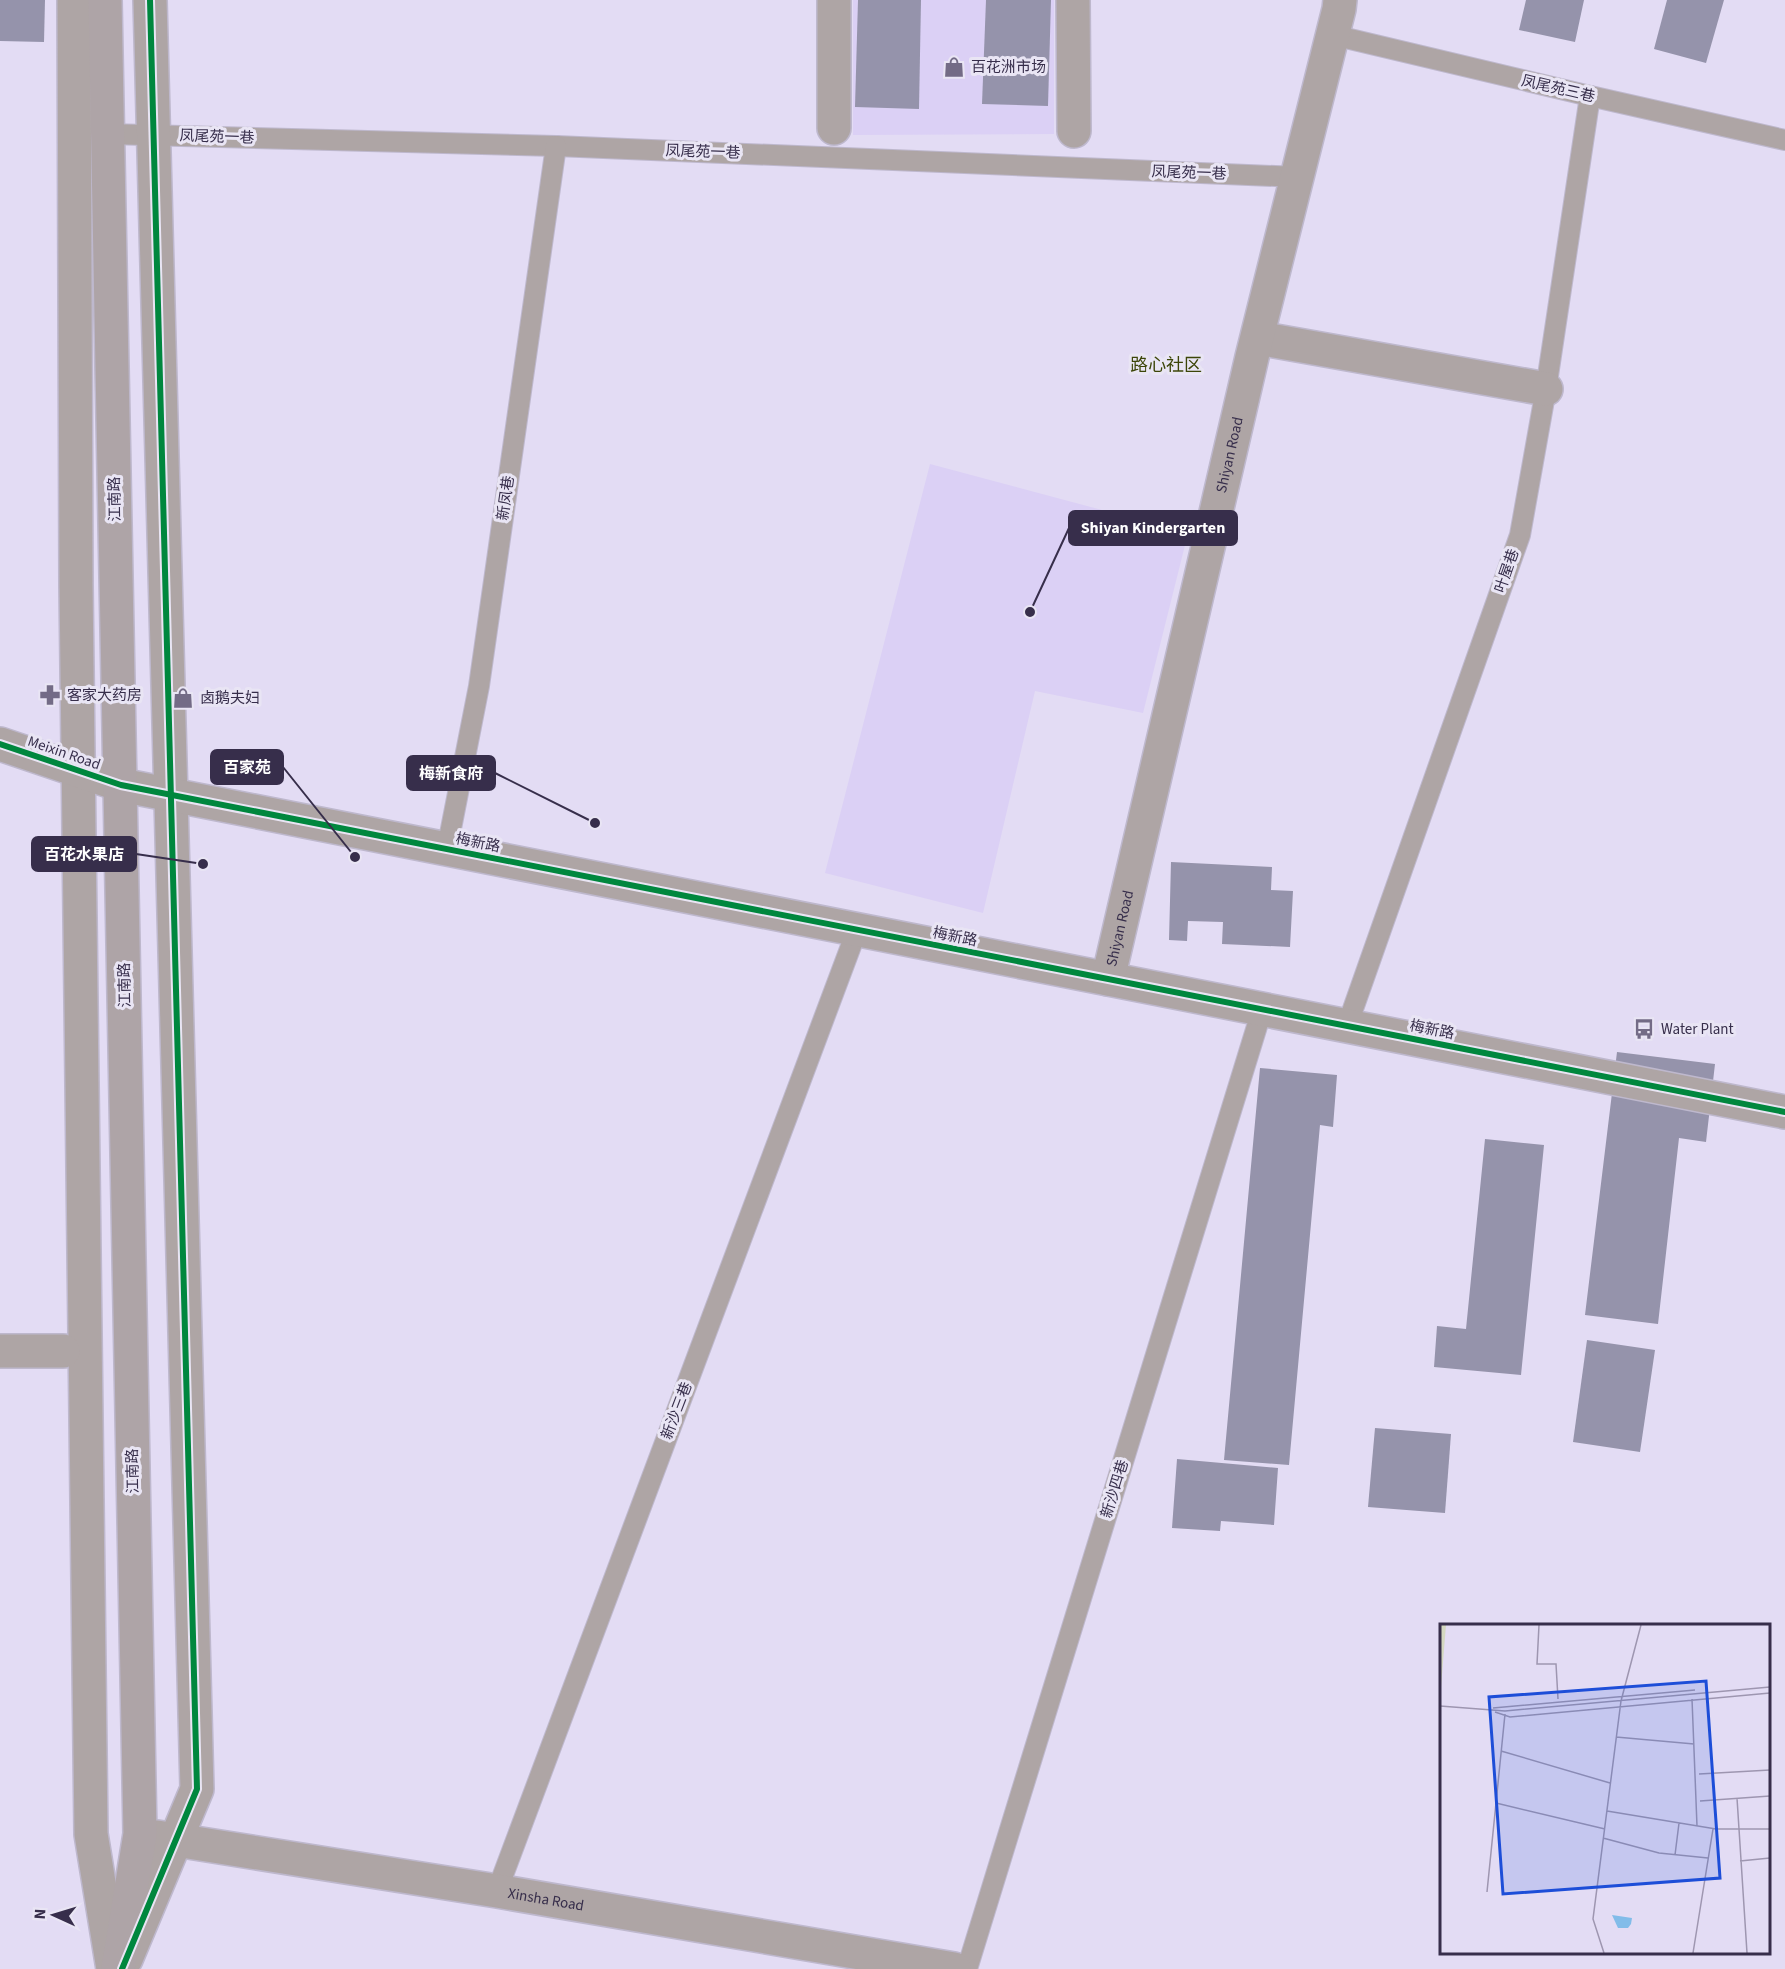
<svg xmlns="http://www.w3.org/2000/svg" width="1785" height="1969" viewBox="0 0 1785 1969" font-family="'Source Sans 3','Noto Sans SC',sans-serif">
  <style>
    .built { fill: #dbd0f5 }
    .building { fill: #9593ab }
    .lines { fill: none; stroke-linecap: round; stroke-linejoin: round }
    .service-casing { stroke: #beb8cd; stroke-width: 22 }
    .minor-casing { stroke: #beb8cd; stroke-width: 36 }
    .tertiary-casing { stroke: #beb8cd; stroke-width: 36 }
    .secondary-casing { stroke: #beb8cd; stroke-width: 36 }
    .service { stroke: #aea5a5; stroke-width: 20 }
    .minor { stroke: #aea5a5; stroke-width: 33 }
    .tertiary { stroke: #aea5a5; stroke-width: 33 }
    .secondary { stroke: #aea4a7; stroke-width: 33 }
    .cycleway-casing { stroke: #e9e5f4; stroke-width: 10 }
    .cycleway { stroke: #00873e; stroke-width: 6 }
    .labels { text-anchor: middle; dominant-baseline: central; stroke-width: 6; stroke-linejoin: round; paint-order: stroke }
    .poi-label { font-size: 15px; fill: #372e4b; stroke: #e9e5f4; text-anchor: start }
    .street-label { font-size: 15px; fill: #372e4b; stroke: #e9e5f4 }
    .quarter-label { font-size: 18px; fill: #3c4508; stroke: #e9e5f4 }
    .inset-road { fill: none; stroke: #9e96b0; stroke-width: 1.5 }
    .view { fill: #1d4ed8; fill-opacity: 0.15; stroke: #1d4ed8; stroke-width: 3 }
    .inset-edge { fill: none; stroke: #372e4b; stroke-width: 3 }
    .leader { fill: none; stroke: #372e4b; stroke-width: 2 }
    .callout-dot { fill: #372e4b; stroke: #e9e5f4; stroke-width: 2 }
    .callout { fill: #372e4b; stroke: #372e4b; stroke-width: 2 }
    .callout-label { font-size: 16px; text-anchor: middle; font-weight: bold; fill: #fff }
  </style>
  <rect width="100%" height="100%" fill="#e3dcf4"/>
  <g class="built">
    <polygon points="853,0 1054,0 1054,134 853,135"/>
    <polygon points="930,464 1188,533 1143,713 1035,691 983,913 825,873"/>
  </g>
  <g class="building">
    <polygon points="0,0 45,0 44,42 0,41"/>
    <polygon points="858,0 921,0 919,109 855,107"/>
    <polygon points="986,0 1051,0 1048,106 982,104"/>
    <polygon points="1526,0 1584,0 1575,42 1519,30"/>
    <polygon points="1667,0 1724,0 1706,63 1654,49"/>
    <polygon points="1171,862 1272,867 1271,890 1293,891 1290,947 1222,944 1223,922 1188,921 1187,941 1169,940"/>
    <polygon points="1617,1052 1715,1064 1706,1142 1679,1138 1658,1324 1585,1315"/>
    <polygon points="1260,1068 1337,1075 1333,1127 1320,1125 1289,1465 1224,1460"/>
    <polygon points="1485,1139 1544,1145 1521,1375 1434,1367 1437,1326 1466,1329"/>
    <polygon points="1587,1340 1655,1350 1640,1452 1573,1442"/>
    <polygon points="1375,1428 1451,1434 1445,1513 1368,1507"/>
    <polygon points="1177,1459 1278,1468 1274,1525 1221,1521 1220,1531 1172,1528"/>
  </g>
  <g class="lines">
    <g class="service-casing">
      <g id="service">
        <polyline points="1333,35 1590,96 1785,140"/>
        <polyline points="108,134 556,146 1298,177"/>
        <polyline points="447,849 479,686 556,146"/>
        <polyline points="1347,1026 1520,535 1546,389 1590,96"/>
        <polyline points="497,1891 857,930"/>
        <polyline points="967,1969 1262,1010"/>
      </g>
    </g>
    <g class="minor-casing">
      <g id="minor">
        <polyline points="74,0 76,585 91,1834 113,1969"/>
        <polyline points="1073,0 1074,131"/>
        <polyline points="834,128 834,0"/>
        <polyline points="1258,338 1546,389"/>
        <polyline points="0,1351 63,1351"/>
        <path id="s1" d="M 157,1837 L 497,1891 L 954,1969"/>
        <polyline points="126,1959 197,1789 150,0"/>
      </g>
    </g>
    <g class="tertiary-casing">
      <g id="tertiary">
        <polyline points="0,744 121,785 1785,1112"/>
        <path id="s2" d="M 1108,979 L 1252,357 L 1339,9 L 1340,0"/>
      </g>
    </g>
    <g class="secondary-casing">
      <polyline id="secondary" points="105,0 140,1834 118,1969"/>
    </g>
    <use href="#service" class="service"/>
    <use href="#minor" class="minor"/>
    <use href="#tertiary" class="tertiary"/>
    <use href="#secondary" class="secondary"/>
    <g class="cycleway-casing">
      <g id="cycleway">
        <polyline points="0,744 121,785 1785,1112"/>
        <polyline points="122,1969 197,1789 150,0"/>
      </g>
    </g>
    <use href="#cycleway" class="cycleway"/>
  </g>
  <defs>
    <g id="shop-bare" transform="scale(1.62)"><path d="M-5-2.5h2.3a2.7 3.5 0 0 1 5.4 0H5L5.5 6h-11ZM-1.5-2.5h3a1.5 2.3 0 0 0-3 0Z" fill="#736b86" stroke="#e9e5f4" stroke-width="2.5" paint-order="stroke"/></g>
    <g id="pharmacy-bare" transform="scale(1.62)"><path d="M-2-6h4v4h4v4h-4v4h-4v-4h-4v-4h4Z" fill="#736b86" stroke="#e9e5f4" stroke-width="2.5" paint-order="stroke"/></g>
    <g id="bus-bare" transform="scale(1.62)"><path d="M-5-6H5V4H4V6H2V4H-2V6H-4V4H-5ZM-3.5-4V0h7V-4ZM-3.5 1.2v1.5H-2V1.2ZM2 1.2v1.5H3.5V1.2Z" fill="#736b86" stroke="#e9e5f4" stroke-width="2.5" paint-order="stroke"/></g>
  </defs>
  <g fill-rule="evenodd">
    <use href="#shop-bare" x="954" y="67"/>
    <use href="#pharmacy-bare" x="50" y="695"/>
    <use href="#shop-bare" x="183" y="698"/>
    <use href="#bus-bare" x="1644" y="1029"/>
  </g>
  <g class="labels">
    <g class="poi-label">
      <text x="971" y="67">百花洲市场</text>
      <text x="67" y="695">客家大药房</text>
      <text x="200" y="698">卤鹅夫妇</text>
      <text x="1661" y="1029">Water Plant</text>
    </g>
    <g class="street-label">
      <text transform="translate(1558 89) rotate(13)">凤尾苑三巷</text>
      <text transform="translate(217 137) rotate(2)">凤尾苑一巷</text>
      <text transform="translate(703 152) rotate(2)">凤尾苑一巷</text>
      <text transform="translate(1189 173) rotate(2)">凤尾苑一巷</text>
      <text stroke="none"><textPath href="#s2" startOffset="538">Shiyan Road</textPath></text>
      <text transform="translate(506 498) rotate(-82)">新凤巷</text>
      <text transform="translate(115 499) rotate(-91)">江南路</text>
      <text transform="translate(1507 571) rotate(-71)">叶屋巷</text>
      <text transform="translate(64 753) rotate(19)">Meixin Road</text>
      <text transform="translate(478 843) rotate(11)">梅新路</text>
      <text stroke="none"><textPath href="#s2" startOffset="52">Shiyan Road</textPath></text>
      <text transform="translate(955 937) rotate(11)">梅新路</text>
      <text transform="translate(125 985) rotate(-91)">江南路</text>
      <text transform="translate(1432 1030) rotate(11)">梅新路</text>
      <text transform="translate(677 1411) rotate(-69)">新沙三巷</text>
      <text transform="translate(133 1471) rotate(-91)">江南路</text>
      <text transform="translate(1115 1489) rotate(-73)">新沙四巷</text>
      <text stroke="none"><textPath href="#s1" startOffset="394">Xinsha Road</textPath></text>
    </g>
    <g class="quarter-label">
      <text x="1166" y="365">路心社区</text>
    </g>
  </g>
  <g transform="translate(1440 1624)">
    <rect width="330" height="330" fill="#e3dcf4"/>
    <path d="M 0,1 L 6,1 L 0,75 Z" fill="#d4d8c0"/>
    <path d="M 172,291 L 192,294 L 191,300 L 188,304 L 178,304 Z" fill="#82bce9"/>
    <path class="inset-road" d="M 99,1 L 97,40 L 116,40 L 118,75M 252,75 L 257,202M 0,82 L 65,87 L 330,63M 53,84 L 255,66M 55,88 L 70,93 L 330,69M 176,113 L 254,120M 61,127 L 170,159M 259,150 L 330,146M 297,174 L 307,329M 260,177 L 330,172M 56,179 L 165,205M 167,187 L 276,205 L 330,205M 163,214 L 219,229 L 268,234M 235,231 L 239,199M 300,237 L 330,234M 47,268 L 65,90M 164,329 L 153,295 L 181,77 L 201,1M 253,329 L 273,205"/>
    <path class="view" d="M 266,57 L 280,254 L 63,270 L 49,73 Z"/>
    <rect width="330" height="330" class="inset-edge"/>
  </g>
  <path class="leader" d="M1030 612L1069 528M355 857L283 767M595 823L495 773M203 864L136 854"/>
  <g class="callout-dot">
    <circle cx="1030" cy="612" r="6"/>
    <circle cx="355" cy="857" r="6"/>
    <circle cx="595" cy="823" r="6"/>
    <circle cx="203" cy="864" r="6"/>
  </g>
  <g class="callout">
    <rect x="1069" y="511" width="168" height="34" rx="6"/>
    <rect x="211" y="750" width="72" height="34" rx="6"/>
    <rect x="407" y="756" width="88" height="34" rx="6"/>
    <rect x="32" y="837" width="104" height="34" rx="6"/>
  </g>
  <g class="callout-label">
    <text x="1153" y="533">Shiyan Kindergarten</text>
    <text x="247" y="773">百家苑</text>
    <text x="451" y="779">梅新食府</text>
    <text x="84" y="860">百花水果店</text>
  </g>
  <g transform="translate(54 1915) rotate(274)" stroke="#e9e5f4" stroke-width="4.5" paint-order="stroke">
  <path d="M0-4.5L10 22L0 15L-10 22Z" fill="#372e4b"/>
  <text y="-9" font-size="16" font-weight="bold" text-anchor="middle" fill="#372e4b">N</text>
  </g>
</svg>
